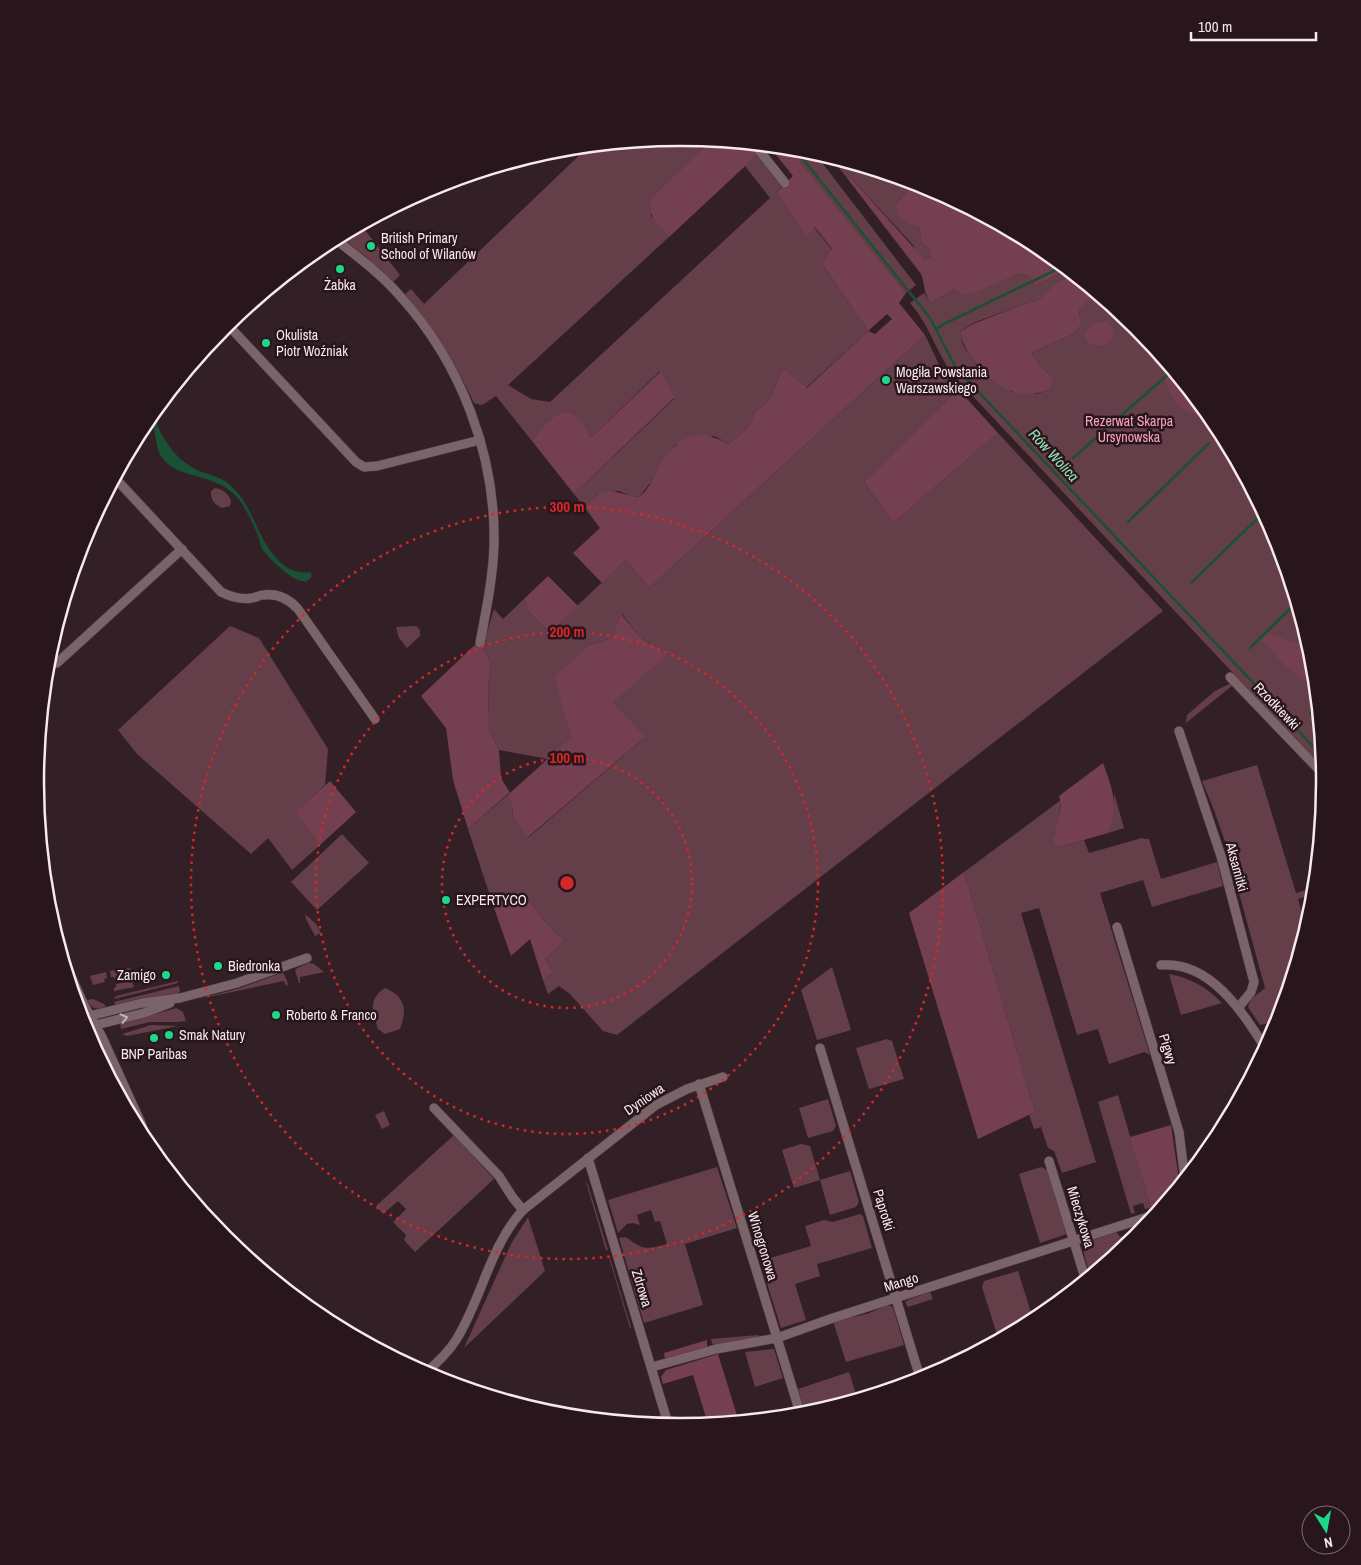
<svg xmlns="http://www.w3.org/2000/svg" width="1361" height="1565" viewBox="0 0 1361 1565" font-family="'Archivo Narrow',sans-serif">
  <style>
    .green { fill: #643e49 }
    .forest { fill: #744051; fill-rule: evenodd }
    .water { fill: #1a5135 }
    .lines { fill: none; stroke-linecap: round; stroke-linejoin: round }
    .stream { stroke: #1a5135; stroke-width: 2.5 }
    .minor-casing { stroke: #4f3f44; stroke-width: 10 }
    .minor { stroke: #7b636a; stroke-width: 9 }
    .oneway { stroke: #c5b3b8 }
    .ring { fill: none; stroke: #d62828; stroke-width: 2.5; stroke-dasharray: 2.5 5 }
    .poi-dot { fill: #1bd988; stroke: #29161c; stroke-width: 2 }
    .labels { text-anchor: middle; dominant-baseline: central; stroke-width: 5; stroke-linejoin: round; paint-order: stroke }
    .poi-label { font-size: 14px; fill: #f7e9ec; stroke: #29161c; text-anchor: start }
    .park-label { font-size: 14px; fill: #f8a3bd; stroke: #29161c }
    .street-label { font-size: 14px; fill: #f7e9ec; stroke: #29161c }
    .water-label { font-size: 15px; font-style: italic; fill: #94e5b5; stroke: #29161c }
    .rim { fill: none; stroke: #f7e9ec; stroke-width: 2.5 }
    .centre { fill: #d62828; stroke: #29161c; stroke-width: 2.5 }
    .ring-label { font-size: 15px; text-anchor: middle; font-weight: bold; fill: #d62828; stroke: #29161c; stroke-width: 5; stroke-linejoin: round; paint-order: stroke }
  </style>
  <rect width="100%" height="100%" fill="#332026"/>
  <g class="green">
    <path d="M 681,137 L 711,140 L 652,197 L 651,216 L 669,237 L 508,385 L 531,399 L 550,402 L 770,198 L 745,166 L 757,155 L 782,186 L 777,192 L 806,235 L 814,227 L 832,250 L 822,263 L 868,331 L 806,388 L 783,368 L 769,400 L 755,412 L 749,426 L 729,444 L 714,436 L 675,445 L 658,469 L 651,482 L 640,496 L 633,497 L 619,491 L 597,495 L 585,508 L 574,494 L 674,399 L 660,371 L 591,438 L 578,418 L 551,419 L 532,441 L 496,396 L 482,405 L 474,403 C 455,362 434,329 405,294 L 411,289 L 424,304 L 589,146 Z"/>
    <polygon points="789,148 813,151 916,285 906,293"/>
    <polygon points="829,156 909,181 906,192 896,205 908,224 919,228 922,244 929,248 931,257 924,259 918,255 913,245 851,178 848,179"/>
    <polygon points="361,225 400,275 393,282 365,256 340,236"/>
    <path d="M 1068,269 L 1075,275 L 1058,281 L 1052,289 L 1037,301 L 1029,302 L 973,323 L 960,332 L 963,345 L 977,366 L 1012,392 L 1036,394 L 1049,390 L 1052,377 L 1040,366 L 1031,353 L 1073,334 L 1081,325 L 1079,310 L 1087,303 L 1096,292 L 1137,326 L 1217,424 L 1277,536 L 1314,657 L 1325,771 L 953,375 C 936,352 929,324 910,303 L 924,293 L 931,303 L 955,289 L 1002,281 L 1019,274 L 1029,275 L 1035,286 Z"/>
    <polygon points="925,335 944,375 958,389 864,482 893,523 998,433 1163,611 617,1035 603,1031 570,994 559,986 548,994 543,980 553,972 545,959 564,941 540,916 528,899 514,892 494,908 468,829 510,793 512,805 513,817 529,837 644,738 613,702 650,643 640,637 622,614 612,638 590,645 573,737 548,759 499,750 492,736 489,727 488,687 491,665 486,651 482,648 494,609 503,619 524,599 529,612 549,632 626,560 649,588"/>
    <path d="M 215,488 C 223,489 227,493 231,500 L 230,506 L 222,508 C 215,505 210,499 211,491 Z"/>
    <polygon points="230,626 259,638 328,749 325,785 297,812 320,845 292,870 268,838 251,854 137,754 118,730"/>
    <polygon points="416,626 420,630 420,636 407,648 399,638 396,627"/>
    <polygon points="1231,683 1233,685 1186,723 1187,715 1215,691"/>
    <polygon points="1257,765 1296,893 1316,887 1315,894 1298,899 1307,930 1280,1021 1260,1025 1248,1007 1250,1000 1265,988 1236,882 1232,883 1224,857 1230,856 1214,810 1202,781"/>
    <path d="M 1114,793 L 1124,828 L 1108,833 C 1114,820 1114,807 1114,793 Z"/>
    <polygon points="1061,800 1059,819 1054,834 1059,847 1084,840 1089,853 1142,838 1145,839 1149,839 1161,879 1217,862 1223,886 1152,907 1143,880 1100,893 1150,1055 1144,1052 1109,1064 1098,1029 1077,1035 1039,908 1021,913 1096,1162 1062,1173 1054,1151 1048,1148 1041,1127 1034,1129 1029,1115 1035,1112 964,872"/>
    <polygon points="342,834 369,863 317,910 291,882"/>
    <polygon points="305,914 316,924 321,933 315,936 306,919"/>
    <polygon points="309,963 314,964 324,972 300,977 300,983 299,983 295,970 297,968"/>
    <polygon points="832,967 851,1030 817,1040 801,990"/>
    <polygon points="130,968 132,976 115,980 114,977 111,977 110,971"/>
    <polygon points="106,972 107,978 104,979 105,982 93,985 90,976"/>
    <polygon points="281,973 284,974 288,984 286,986 284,981 199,999 240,988"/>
    <path d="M 1169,974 C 1191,978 1206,987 1222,1003 L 1181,1015 Z"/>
    <polygon points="132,981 134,987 114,991 114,988 116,987 116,984"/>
    <polygon points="178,981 178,983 114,999 116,996"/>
    <polygon points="179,986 180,991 177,995 141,998 115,1005 114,1002"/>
    <path d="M 385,988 C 406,997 407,1010 400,1029 L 385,1034 L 378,1029 C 373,1011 367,1000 385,988 Z"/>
    <path d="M 93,999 L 104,1004 L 106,1007 C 97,1010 91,1009 87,1000 Z"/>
    <polygon points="176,1008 183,1012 186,1021 178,1022 150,1022 121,1029 120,1024"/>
    <polygon points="151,1025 178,1026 127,1036 122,1034"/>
    <polygon points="887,1039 892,1041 904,1079 869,1089 856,1048"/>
    <polygon points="1118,1095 1151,1208 1145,1209 1143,1203 1133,1206 1135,1213 1131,1214 1098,1102"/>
    <polygon points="828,1099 836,1126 833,1131 808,1138 799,1108"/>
    <polygon points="384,1111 390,1125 382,1129 375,1115"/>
    <polygon points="454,1135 494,1179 415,1252 404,1240 406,1235 393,1222 406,1209 398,1201 383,1214 376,1206"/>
    <polygon points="801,1144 810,1146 820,1180 850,1171 859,1202 856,1207 830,1215 820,1180 794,1188 782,1150"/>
    <path d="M 717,1167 L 737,1228 L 685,1244 L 703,1305 L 644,1323 L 619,1238 L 626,1237 C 642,1250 647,1250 667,1244 L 660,1221 L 655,1222 L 651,1210 L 637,1215 L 640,1225 L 633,1223 L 627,1224 L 618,1233 L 608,1200 Z"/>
    <polygon points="1041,1167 1049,1171 1068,1226 1067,1234 1040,1243 1019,1174"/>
    <polygon points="585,1179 588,1185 608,1250 606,1250"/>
    <polygon points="860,1214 863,1216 872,1248 817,1264 820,1276 795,1284 806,1320 781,1328 760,1261 811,1246 805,1226 824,1220 833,1222"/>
    <polygon points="528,1217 545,1271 464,1348 511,1244"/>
    <path d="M 1145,1229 L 1137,1239 L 1091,1277 C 1078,1239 1080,1242 1116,1231 L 1120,1237 Z"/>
    <polygon points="609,1258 610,1258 631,1327 630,1328"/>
    <polygon points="1018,1271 1034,1322 999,1341 982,1287 984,1281"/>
    <polygon points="930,1292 933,1299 908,1307 905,1302 910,1299"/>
    <polygon points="887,1305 893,1307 904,1345 846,1362 833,1321 867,1314"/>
    <polygon points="758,1335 760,1337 713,1345 711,1340 712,1339"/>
    <polygon points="774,1349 783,1378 755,1387 745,1352"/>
    <polygon points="849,1372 856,1394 913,1377 915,1383 806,1415 798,1389"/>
  </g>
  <g class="forest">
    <path d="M 711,140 L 748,144 L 757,155 L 669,237 C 656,222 647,217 652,197 Z"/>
    <path d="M 769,146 L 789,148 L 906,293 L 899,303 L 925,335 L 649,588 L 626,560 L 602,583 L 573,553 L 600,528 L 585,508 C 588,504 591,500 595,497 C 611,484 632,500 640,496 C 648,491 653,478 657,470 C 676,438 694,425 729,444 L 749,426 L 755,412 L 769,400 L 783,368 L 807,388 L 868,331 L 822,263 L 832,249 L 815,227 L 806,236 L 777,192 L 793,176 ZM 887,314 L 892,319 L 875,334 L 868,331 Z"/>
    <path d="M 847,178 L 851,178 L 924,259 L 931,257 L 929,248 L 922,244 L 919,228 L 908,224 L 897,214 L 896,205 L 906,192 L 909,181 L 928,186 L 1039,246 L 1068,269 L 1035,286 L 1029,275 L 1019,274 L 978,291 L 963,295 L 955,289 L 931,303 C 922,290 926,287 921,274 Z"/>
    <path d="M 1075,275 L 1096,292 L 1087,303 L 1079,310 L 1081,325 L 1073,334 L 1031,353 L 1040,366 L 1052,377 L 1052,384 L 1049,390 C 1038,394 1023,396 1011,391 C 988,382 965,356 960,332 L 973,324 L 1029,302 L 1037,301 L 1051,289 L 1058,281 Z"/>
    <path d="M 1104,321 C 1113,324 1114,330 1113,339 L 1106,345 C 1093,345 1085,347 1085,332 L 1091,325 Z"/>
    <path d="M 1165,361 L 1210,415 C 1201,415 1191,414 1183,409 C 1170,403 1162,374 1165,361 Z"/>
    <path d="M 661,371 L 674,398 L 574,494 L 532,441 C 542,429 560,401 578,418 C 583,423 587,432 591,438 Z"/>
    <polygon points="958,389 998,433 893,523 864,482"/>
    <polygon points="548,576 578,606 549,632 529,612 524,599"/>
    <polygon points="621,614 640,637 667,655 613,702 645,737 528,837 513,817 512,805 509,793 468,829 453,780 446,728 421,696 476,644 486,651 491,665 488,687 489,727 492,736 499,750 501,778 510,793 572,737 562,706 555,676 590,645 612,638"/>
    <path d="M 1267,633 L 1292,642 L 1309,642 L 1314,657 L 1316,683 C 1298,684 1274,653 1262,640 Z"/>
    <path d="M 1103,763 C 1112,788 1120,807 1108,833 L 1059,847 L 1054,842 C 1053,827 1065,811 1059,796 Z"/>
    <polygon points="330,781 356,812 320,845 296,812"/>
    <polygon points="964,872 1035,1112 978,1139 909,913"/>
    <polygon points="514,892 518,892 528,899 540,916 564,941 545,959 553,972 543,980 530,939 511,956 494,908"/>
    <polygon points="1171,1125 1180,1187 1167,1202 1151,1208 1130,1137"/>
    <polygon points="707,1340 707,1347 665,1359 664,1353"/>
    <polygon points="718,1354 739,1422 702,1426 708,1424 693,1375 663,1384 661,1377 666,1370"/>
  </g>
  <g class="water">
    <polygon points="1203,406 1217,424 1224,436 1201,411"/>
    <path d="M 153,412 C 160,437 175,460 199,471 C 209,475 222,477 230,485 C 253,506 255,531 272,553 C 282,566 294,575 310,572 L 312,575 C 305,596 270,559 263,550 C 260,546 260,541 258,536 C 254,525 247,512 241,502 C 218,470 177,482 161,456 C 156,448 155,427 150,416 Z"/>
  </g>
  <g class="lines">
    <g class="stream">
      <polyline points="794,148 930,318 956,368 1323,757"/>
      <polyline points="936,329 944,324 1064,266"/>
      <polyline points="1073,458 1173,370"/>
      <polyline points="1128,522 1209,443"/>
      <polyline points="1191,583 1264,512"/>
      <polyline points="1250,648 1297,602"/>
      <polyline points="1310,713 1318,705"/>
    </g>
    <g class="minor-casing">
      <g id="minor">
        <polyline points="754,144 785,183"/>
        <path d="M 335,239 C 358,257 381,274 400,296 C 461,363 496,455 494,545 C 493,578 486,611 480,643"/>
        <polyline points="227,324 356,462 364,467 377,466 480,440"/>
        <path d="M 115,478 L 221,592 C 231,597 241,600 252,598 C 256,598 259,595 263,595 C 278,593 289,599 298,609 L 375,719"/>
        <polyline points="57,663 182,549"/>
        <polyline points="1230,677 1325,776"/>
        <polyline points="1179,731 1221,856 1254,982 1251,992 1238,1008"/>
        <polyline points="1117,927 1179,1132 1185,1180"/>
        <polyline points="61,954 84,1005 102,1037 141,1123 150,1149"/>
        <path d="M 1161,965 C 1211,961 1243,1013 1266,1049"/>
        <polyline points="81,1018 142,1003 180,998 237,983 307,958"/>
        <polyline points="84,1028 144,1013 170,1003"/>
        <polyline points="820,1048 921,1381"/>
        <polyline points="699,1084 801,1416"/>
        <polyline points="434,1108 499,1176 513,1198 523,1210"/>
        <polyline points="588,1158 669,1427"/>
        <polyline points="1049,1161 1086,1281"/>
        <polyline points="652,1367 716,1349 777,1338 833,1318 1157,1214"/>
        <path d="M 424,1374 C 436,1364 448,1353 456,1340 C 482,1299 489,1247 523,1210 L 656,1105 L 687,1089 L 723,1077"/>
      </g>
    </g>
    <use href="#minor" class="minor"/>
  </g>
  <defs><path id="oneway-chevron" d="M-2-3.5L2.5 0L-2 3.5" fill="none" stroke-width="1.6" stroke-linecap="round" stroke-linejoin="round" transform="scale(1.25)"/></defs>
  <use class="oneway" href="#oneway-chevron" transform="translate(124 1018) rotate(-14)"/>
  <g class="ring">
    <circle cx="567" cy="883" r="125"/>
    <circle cx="567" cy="883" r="251"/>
    <circle cx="567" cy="883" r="376"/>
  </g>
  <g class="poi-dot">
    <circle cx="371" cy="246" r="5"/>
    <circle cx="340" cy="269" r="5"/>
    <circle cx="266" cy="343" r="5"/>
    <circle cx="886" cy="380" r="5"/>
    <circle cx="446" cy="900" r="5"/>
    <circle cx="218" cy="966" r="5"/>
    <circle cx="166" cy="975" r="5"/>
    <circle cx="276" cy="1015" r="5"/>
    <circle cx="169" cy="1035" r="5"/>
    <circle cx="154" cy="1038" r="5"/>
  </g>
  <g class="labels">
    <g class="poi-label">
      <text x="381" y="238">British Primary<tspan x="381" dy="16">School of Wilanów</tspan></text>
      <text x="340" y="285" text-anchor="middle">Żabka</text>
      <text x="276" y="335">Okulista<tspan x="276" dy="16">Piotr Woźniak</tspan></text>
      <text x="896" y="372">Mogiła Powstania<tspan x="896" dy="16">Warszawskiego</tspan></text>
      <text x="456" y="900">EXPERTYCO</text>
      <text x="228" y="966">Biedronka</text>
      <text x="156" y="975" text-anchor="end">Zamigo</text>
      <text x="286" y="1015">Roberto &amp; Franco</text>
      <text x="179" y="1035">Smak Natury</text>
      <text x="154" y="1054" text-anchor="middle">BNP Paribas</text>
    </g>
    <g class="park-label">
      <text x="1129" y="421">Rezerwat Skarpa<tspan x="1129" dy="16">Ursynowska</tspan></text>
    </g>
    <g class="street-label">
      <text transform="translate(1277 706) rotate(46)">Rzodkiewki</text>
      <text transform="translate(1237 867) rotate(75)">Aksamitki</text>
      <text transform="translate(1168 1049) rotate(73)">Pigwy</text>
      <text transform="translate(644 1099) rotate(-34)">Dyniowa</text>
      <text transform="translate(884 1210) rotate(73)">Paprotki</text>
      <text transform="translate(1081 1217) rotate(73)">Mieczykowa</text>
      <text transform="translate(763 1246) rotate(73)">Winogronowa</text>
      <text transform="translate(901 1282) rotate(-17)">Mango</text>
      <text transform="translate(642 1288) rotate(73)">Zdrowa</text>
    </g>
    <g class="water-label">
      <text transform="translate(1054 455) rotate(47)">Rów Wolica</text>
    </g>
  </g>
  <path d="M0 0H1361V1565H0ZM44 782a636 636 0 1 1 1272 0a636 636 0 1 1-1272 0Z" fill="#29161c" fill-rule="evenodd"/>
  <path class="rim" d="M44 782a636 636 0 1 1 1272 0a636 636 0 1 1-1272 0Z"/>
  <circle cx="567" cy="883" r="8" class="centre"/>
  <g class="ring-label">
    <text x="567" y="512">300 m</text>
    <text x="567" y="637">200 m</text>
    <text x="567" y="763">100 m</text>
  </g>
  <g transform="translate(1326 1530) rotate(169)"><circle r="24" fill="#29161c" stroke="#7b6a6f"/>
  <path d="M0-4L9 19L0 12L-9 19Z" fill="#1bd988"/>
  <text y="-8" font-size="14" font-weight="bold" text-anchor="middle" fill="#f7e9ec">N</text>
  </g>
  <path d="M1191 32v8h125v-8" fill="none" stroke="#f7e9ec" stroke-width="2.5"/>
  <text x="1198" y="32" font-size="15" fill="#f7e9ec" stroke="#29161c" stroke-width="4" paint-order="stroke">100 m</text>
</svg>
